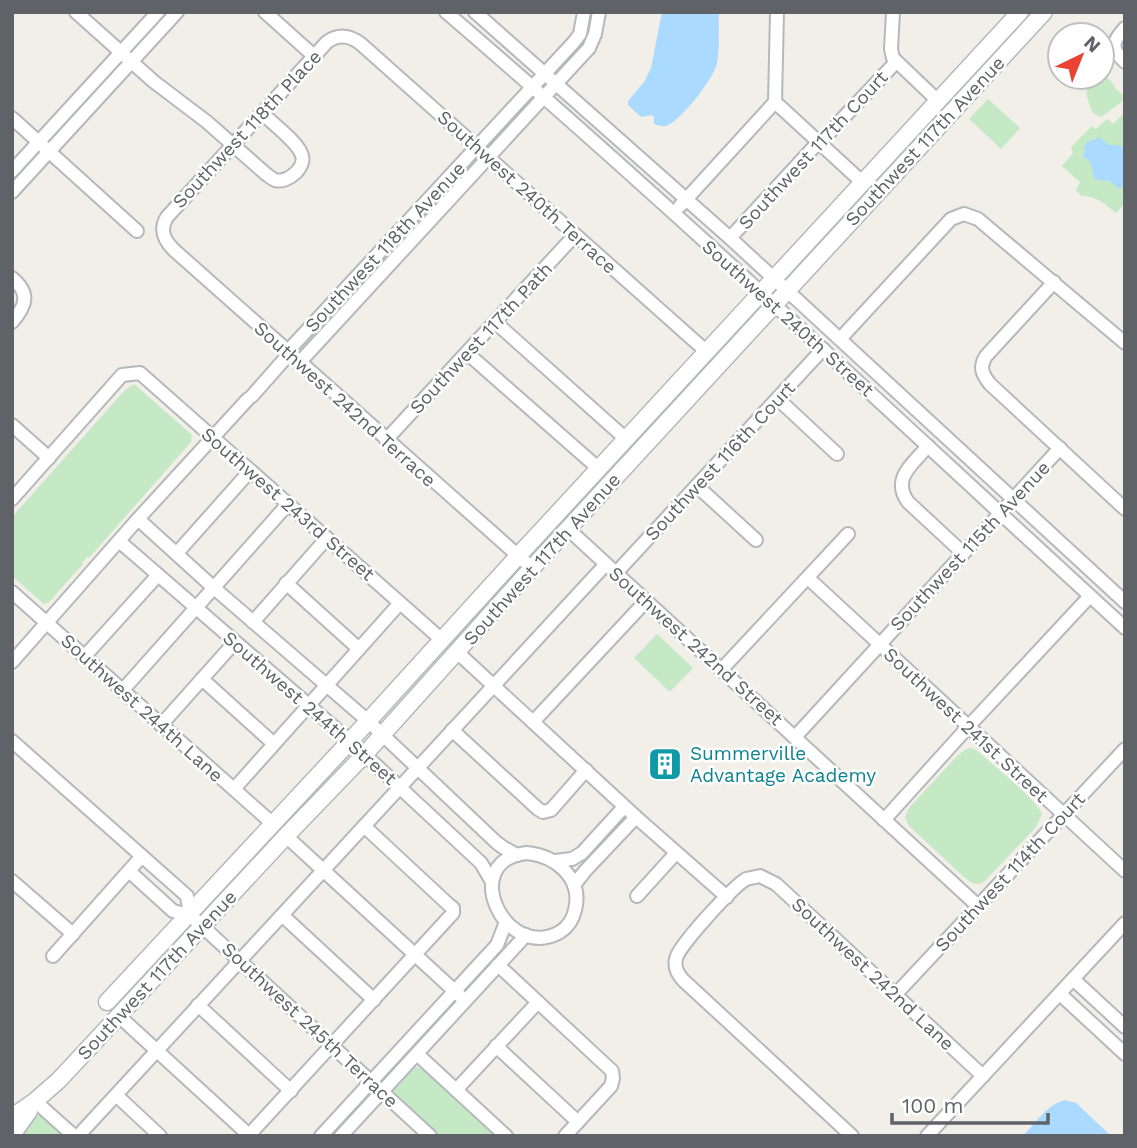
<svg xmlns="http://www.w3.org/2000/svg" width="1137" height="1148" viewBox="0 0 1137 1148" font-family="'Work Sans',sans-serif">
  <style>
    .green { fill: #c5e8c5 }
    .water { fill: #aadaff }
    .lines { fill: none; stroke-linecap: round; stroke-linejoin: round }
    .minor-casing { stroke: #b5b8bc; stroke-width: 16 }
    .tertiary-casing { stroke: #b5b8bc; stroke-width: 19 }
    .minor { stroke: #fff; stroke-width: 12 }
    .tertiary { stroke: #fff; stroke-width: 16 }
    .labels { text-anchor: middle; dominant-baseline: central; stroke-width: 5; stroke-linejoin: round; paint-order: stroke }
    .street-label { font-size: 19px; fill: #5f6368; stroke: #fff }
    .culture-label { font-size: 19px; fill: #0d838f; stroke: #fff; text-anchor: start }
  </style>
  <rect width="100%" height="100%" fill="#f1efe8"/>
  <g class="green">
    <path d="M 1102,75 L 1110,80 L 1116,89 L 1122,94 L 1123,101 L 1101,117 L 1093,113 C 1087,100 1079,77 1102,77 Z"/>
    <polygon points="988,99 1020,128 1001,149 969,119"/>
    <path d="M 1125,112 L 1125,203 L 1116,213 C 1104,203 1096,196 1081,196 L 1076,190 L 1080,182 L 1062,166 L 1073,153 L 1071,147 L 1092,126 L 1096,129 L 1107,119 L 1113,124 Z"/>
    <polygon points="134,384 192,435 191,442 89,558 87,557 82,563 83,564 49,602 44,604 12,576 12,517 125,390"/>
    <polygon points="657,634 693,668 670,692 634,658"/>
    <path d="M 971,748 L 976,750 L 981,754 C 995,767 1036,799 1042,814 L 1036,827 L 984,882 C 976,886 971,883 964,877 L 909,826 L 905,818 L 908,809 L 958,755 L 966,749 Z"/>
    <polygon points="416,1067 422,1069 494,1136 440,1136 393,1091 393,1087 412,1068"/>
    <polygon points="43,1115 70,1136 19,1136 37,1116"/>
  </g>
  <g class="water">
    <path d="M 662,12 L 719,12 C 718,29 720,47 717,63 C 714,78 684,116 670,124 C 665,128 659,126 654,124 L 654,117 L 652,115 L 641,117 L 628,105 L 628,101 L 644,82 L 651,68 Z"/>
    <path d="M 1099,137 L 1109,145 L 1119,145 L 1125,149 L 1125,187 L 1122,186 L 1119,189 L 1110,181 C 1090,180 1095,181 1091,163 L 1082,155 L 1085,152 L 1084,147 L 1087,142 L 1096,139 Z"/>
    <path d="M 1065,1100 L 1076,1103 L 1111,1136 L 1023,1136 C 1035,1123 1048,1104 1065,1100 Z"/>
  </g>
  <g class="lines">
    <g class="minor-casing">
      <g id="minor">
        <path d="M 76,12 L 153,81 L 207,122 L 266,174 C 268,175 272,179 275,180 C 288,184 308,166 301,153 C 296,141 272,123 262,113"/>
        <polyline points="265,12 314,56"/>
        <path d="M 446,12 C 678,211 900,422 1125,628"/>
        <polyline points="475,12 730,238 1125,602"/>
        <polyline points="893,12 891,49 893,58 937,100"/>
        <path d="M 1125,28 C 1112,42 1110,48 1125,62"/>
        <polyline points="775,102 862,182"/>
        <polyline points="12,118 137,231"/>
        <polyline points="12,171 158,12"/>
        <polyline points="12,192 177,12"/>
        <polyline points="680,206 775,102 777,12"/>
        <polyline points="730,238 813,148 827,135 896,62"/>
        <path d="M 12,278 C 30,293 27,305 12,322"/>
        <path d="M 1054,282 L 986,356 C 979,367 982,374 990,384 L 1125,509"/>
        <polyline points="495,322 626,439"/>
        <polyline points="840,339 951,219 964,214 978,219 1125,343"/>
        <polyline points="287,352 574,42 580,34 584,12"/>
        <polyline points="467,353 598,468"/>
        <polyline points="299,363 589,48 595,34 599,12"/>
        <polyline points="252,396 289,354"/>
        <polyline points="778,399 837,454"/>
        <polyline points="12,425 49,458"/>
        <polyline points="386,440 575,235"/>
        <path d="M 928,446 C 913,464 891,478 908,502 L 963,553"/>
        <polyline points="697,486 756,540"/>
        <polyline points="12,499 122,375 140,373 442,640"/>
        <polyline points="138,519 214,588 368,721 497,843 504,848 517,855"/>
        <polyline points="568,529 978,906"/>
        <polyline points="119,541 350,741 481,863 492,882"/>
        <polyline points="177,553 250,471"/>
        <path d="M 532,568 L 174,250 C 164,240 159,230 167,217 L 327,42 C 338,34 350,35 361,44 L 707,352"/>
        <polyline points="616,573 823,349"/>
        <polyline points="808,578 1125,871"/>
        <polyline points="286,583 359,649"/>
        <polyline points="12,592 273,824"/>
        <polyline points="253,622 327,538"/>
        <polyline points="457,652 636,817 727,897"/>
        <polyline points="84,657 158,575"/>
        <polyline points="12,662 138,519 248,399"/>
        <polyline points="722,669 848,534"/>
        <polyline points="202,679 274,744"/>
        <polyline points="122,691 288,504"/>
        <polyline points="533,722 646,601"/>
        <polyline points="161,725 235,642"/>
        <polyline points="452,730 538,809 543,812 551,810 586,770"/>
        <polyline points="795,737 1060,448"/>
        <polyline points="12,741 187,896 190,915"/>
        <polyline points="234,789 400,603"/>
        <polyline points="884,820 968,727 1090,596"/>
        <polyline points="286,836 460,996"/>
        <path d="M 527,853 C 556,856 583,878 575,910 C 573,919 568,927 560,932 C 505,963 457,860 527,853 Z"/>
        <polyline points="555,861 572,859 582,853 624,807"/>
        <polyline points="129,871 173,911 190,915"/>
        <polyline points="12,881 73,934"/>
        <polyline points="574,885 585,871 636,817"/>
        <polyline points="637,896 676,853"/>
        <polyline points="190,915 430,1136"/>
        <polyline points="282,915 374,1000"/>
        <polyline points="53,956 142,856"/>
        <polyline points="498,965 612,1071 613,1078 611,1086 565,1136"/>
        <polyline points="1073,979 1125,1027"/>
        <polyline points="1060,994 1125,1054"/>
        <polyline points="895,995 1125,749"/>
        <polyline points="198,1005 291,1091"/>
        <polyline points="119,1016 250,1136"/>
        <polyline points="496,1046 578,1122"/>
        <polyline points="417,1054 506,1136"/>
        <polyline points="456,1090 538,1002"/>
        <polyline points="116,1095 160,1136"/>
        <polyline points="35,1101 74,1136"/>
        <polyline points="249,1135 453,913 453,908 449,905 364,826"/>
        <polyline points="78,1136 606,564"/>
        <polyline points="321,1136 497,945 506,922"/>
        <polyline points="341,1136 526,935"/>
        <path d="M 852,1136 L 683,980 C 678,974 674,968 676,959 C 678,946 733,887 746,879 L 760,876 L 776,884 L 983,1076"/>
        <polyline points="927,1136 1125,923"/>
      </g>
    </g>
    <g class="tertiary-casing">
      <g id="tertiary">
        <polyline points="107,1002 350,741 518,556 1020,12"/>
        <polyline points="12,1117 35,1101 59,1080 286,836 365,754 532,568 1044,12"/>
        <polyline points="12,1135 29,1111"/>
      </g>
    </g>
    <use href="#minor" class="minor"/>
    <use href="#tertiary" class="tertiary"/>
  </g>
  <defs>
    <g id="building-square" transform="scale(1.75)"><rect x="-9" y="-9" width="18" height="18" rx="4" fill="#0f9aa8" stroke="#fff"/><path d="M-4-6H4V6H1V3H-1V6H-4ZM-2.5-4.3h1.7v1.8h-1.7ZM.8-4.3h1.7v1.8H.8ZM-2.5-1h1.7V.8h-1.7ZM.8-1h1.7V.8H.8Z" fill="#fff"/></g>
  </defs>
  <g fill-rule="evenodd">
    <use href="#building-square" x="665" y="764"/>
  </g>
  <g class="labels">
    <g class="street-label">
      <text transform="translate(247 129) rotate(-47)">Southwest 118th Place</text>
      <text transform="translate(925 141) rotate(-47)">Southwest 117th Avenue</text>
      <text transform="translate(813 150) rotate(-47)">Southwest 117th Court</text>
      <text transform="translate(527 192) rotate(42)">Southwest 240th Terrace</text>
      <text transform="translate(385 247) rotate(-47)">Southwest 118th Avenue</text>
      <text transform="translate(788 318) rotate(42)">Southwest 240th Street</text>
      <text transform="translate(481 338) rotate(-47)">Southwest 117th Path</text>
      <text transform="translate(345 404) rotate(42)">Southwest 242nd Terrace</text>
      <text transform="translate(720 461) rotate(-47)">Southwest 116th Court</text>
      <text transform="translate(288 504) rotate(41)">Southwest 243rd Street</text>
      <text transform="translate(970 546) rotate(-47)">Southwest 115th Avenue</text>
      <text transform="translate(542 559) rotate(-48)">Southwest 117th Avenue</text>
      <text transform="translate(696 646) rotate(42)">Southwest 242nd Street</text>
      <text transform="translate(142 708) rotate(42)">Southwest 244th Lane</text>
      <text transform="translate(310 708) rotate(41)">Southwest 244th Street</text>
      <text transform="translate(966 725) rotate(43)">Southwest 241st Street</text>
      <text transform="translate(1010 872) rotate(-47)">Southwest 114th Court</text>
      <text transform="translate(873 974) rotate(43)">Southwest 242nd Lane</text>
      <text transform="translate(157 975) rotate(-47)">Southwest 117th Avenue</text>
      <text transform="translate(310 1025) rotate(43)">Southwest 245th Terrace</text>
    </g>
    <g class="culture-label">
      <text x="690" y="753">Summerville<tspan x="690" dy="22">Advantage Academy</tspan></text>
    </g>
  </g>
  <rect width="1137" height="1148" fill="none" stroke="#5f6368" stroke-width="28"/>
  <g transform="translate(1081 56) rotate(43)"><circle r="33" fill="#ffffff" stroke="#bfc1c3" stroke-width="2"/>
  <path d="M0-5L12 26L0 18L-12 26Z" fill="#ea4335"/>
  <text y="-10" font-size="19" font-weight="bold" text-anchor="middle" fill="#5f6368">N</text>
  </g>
  <path d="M892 1113v10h156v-10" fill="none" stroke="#5f6368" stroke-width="3.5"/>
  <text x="902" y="1113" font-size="21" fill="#5f6368" stroke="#ffffff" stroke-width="5" paint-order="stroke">100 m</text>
</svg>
